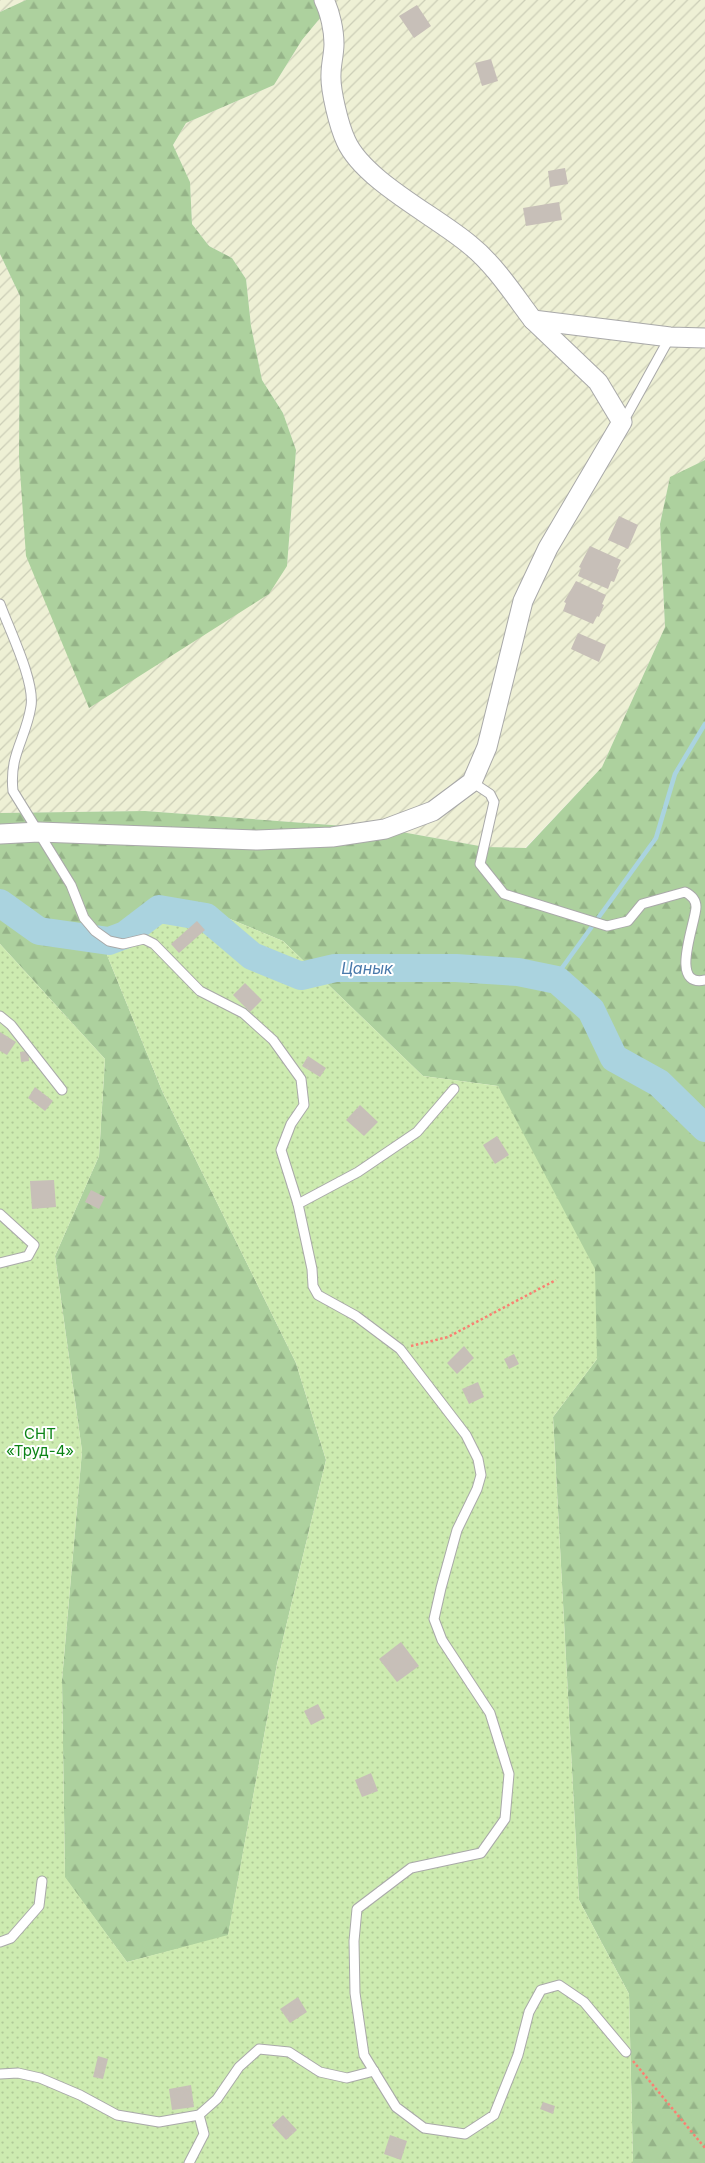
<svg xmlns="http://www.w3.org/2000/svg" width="705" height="2163" viewBox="0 0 705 2163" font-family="Inter,sans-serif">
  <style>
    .farmland { fill: url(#farmland-furrows) }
    .forest { fill: url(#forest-firs) }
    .garden { fill: url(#garden-dots) }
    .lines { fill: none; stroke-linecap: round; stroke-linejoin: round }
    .stream { stroke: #aad3df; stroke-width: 4.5 }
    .river { stroke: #aad3df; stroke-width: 28 }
    .building { fill: #c7bfb8 }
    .service-casing { stroke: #a9a9a9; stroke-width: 11 }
    .minor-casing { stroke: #a9a9a9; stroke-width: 21 }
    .path { stroke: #fa8072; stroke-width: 2.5; stroke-dasharray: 2.5 2.5; stroke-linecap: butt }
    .service { stroke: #fff; stroke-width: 9 }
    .minor { stroke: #fff; stroke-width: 19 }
    .labels { text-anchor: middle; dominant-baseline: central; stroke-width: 4; stroke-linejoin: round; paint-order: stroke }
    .park-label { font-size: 15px; fill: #0c8416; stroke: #fff }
    .water-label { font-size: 16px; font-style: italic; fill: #4a7aab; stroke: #fff }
  </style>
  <defs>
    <pattern id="farmland-furrows" width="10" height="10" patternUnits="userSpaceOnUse" patternTransform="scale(1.25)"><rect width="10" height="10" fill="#eef0d5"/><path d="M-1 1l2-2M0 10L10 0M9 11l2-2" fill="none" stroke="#ccceb7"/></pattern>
    <pattern id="forest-firs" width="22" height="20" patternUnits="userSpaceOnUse" patternTransform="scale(1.25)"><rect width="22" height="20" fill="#add19e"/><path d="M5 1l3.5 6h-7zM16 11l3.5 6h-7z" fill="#95b388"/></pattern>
    <pattern id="garden-dots" width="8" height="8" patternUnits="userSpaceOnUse" patternTransform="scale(1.25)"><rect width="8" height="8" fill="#cdebb0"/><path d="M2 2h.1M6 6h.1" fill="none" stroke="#b0c997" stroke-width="1.8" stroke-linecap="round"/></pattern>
  </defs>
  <rect width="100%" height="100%" fill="#f2efe9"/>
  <g class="farmland">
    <polygon points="0,0 26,0 0,12"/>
    <polygon points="335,0 705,0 705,460 670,478 660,524 665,627 602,767 525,848 485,847 385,829 145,811 0,813 0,254 20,296 19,457 287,566 296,450 283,413 262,380 251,326 246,279 232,258 209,246 192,224 190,182 173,145 186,123 274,85 302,40"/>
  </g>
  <g class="forest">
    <polygon points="26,0 335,0 302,40 274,85 186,123 173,145 190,182 192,224 209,246 232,258 246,279 251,326 262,380 283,413 296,450 287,566 269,594 89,708 26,556 19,457 20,296 0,254 0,12"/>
    <polygon points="705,460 705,2163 633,2163 629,1994 579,1900 553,1417 597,1359 498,1086 423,1076 283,941 191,903 107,955 163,1093 296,1363 326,1460 277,1664 228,1936 127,1962 65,1878 62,1680 82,1451 55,1256 99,1156 105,1059 0,944 0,813 145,811 385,829 485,847 526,848 602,767 665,627 660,524 670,477"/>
  </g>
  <polygon class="garden" points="191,903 283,941 423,1076 498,1086 595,1269 597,1359 553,1417 579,1900 629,1994 633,2163 0,2163 0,944 105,1059 99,1156 55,1256 82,1451 62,1680 65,1877 127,1962 228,1935 277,1664 326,1460 296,1363 163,1093 107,955"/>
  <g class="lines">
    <polyline class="stream" points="554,979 656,838 675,774 705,724"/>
    <polyline class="river" points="0,903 39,931 109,941 125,935 159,909 206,917 252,956 301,976 335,968 456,968 518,972 557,980 591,1010 614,1058 659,1083 705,1128"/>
  </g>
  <g class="building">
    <polygon points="417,5 431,26 414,38 399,16"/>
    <polygon points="491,59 498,81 482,86 475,63"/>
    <polygon points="565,168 568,184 550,187 548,171"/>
    <polygon points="559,202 562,220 526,226 523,208"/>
    <polygon points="619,516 638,525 628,549 608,540"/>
    <polygon points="590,546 621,560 617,569 619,570 614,582 611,581 608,589 578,576 581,568 579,567"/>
    <polygon points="576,581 606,595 602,604 604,605 599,617 597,616 593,624 563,611 566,603 564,602"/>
    <polygon points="578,633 606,645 599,662 571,649"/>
    <polygon points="197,921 205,930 179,953 171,944"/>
    <polygon points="245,983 262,1000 250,1012 233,995"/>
    <polygon points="0,1032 16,1042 7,1055 0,1051"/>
    <polygon points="28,1051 29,1061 21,1062 20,1052"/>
    <polygon points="308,1056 326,1068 320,1077 302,1066"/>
    <polygon points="35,1087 53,1101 45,1111 28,1098"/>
    <polygon points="360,1105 378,1122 364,1136 346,1120"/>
    <polygon points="497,1136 509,1155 495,1164 483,1145"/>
    <polygon points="54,1180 56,1207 32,1209 30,1181"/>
    <polygon points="91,1190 105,1197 99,1209 85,1202"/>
    <polygon points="464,1346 474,1358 457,1374 447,1363"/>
    <polygon points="514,1354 519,1364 509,1369 504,1359"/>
    <polygon points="478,1382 484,1397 469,1404 462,1389"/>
    <polygon points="401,1642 419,1666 397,1682 379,1659"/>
    <polygon points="318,1704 325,1718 311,1725 304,1711"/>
    <polygon points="371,1773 378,1791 362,1797 355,1780"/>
    <polygon points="298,1997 307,2012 290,2023 280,2009"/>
    <polygon points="98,2056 108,2059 103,2079 93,2077"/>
    <polygon points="191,2085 194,2107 172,2110 169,2089"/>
    <polygon points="543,2102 555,2106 553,2114 540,2109"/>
    <polygon points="283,2115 297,2130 286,2140 272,2125"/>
    <polygon points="390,2135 407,2141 401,2160 384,2154"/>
  </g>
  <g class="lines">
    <g class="service-casing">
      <g id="service">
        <polyline points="623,422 670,337"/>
        <path d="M 0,604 C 9,629 35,681 31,706 C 26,739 9,754 13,791 L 71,885 L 84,918 L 95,931 L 109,941 L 123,944 L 144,939 L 154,944 L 200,991 L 243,1013 L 273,1040 L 301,1079 L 304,1105 L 291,1124 L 281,1150 L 298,1204 L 312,1269 L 313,1286 L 318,1295 L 356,1316 L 400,1349 L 466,1435 L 478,1459 L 481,1475 L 477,1489 L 457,1530 L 441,1588 L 434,1619 L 442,1640 L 490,1713 L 509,1774 L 505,1819 L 481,1853 L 411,1868 L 357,1909 L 354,1941 L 355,1993 L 364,2055 L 396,2107 L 424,2128 L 465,2134 L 494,2115 L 518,2055 L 529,2012 L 541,1990 L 559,1985 L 584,2002 L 626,2052"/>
        <path d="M 472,782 L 490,794 L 494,802 L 480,864 L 504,894 L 607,926 L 628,921 L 642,904 L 685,892 C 691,895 696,899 696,907 C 696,922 668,988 705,980"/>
        <polyline points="0,1016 11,1025 62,1090"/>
        <polyline points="298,1204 358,1172 417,1132 454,1089"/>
        <polyline points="0,1214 34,1245 28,1256 0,1263"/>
        <polyline points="0,1942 11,1938 39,1906 42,1881"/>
        <polyline points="0,2074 18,2073 40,2078 80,2095 117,2115 159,2122 199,2115 217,2099 239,2067 259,2049 289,2052 320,2072 347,2078 374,2071"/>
        <polyline points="189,2163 204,2134 199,2115"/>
      </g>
    </g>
    <g class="minor-casing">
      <g id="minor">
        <path d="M 324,0 C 330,12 334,30 334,44 C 334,54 331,64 331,74 C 330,90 339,126 346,141 C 364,181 436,216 470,245 C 495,265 514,295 533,320 L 670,337 L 705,338"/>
        <polyline points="0,834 39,832 257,840 332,837 385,829 433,811 472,782 487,747 523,601 548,548 622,422 598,382 533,320"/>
      </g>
    </g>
    <g class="path">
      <polyline points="411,1346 448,1337 556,1280"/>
      <polyline points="633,2061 705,2148"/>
    </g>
    <use href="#service" class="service"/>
    <use href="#minor" class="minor"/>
  </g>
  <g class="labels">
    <g class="park-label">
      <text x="40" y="1433">СНТ<tspan x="40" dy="17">«Труд-4»</tspan></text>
    </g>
    <g class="water-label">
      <text x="367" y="968">Цанык</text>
    </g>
  </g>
</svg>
